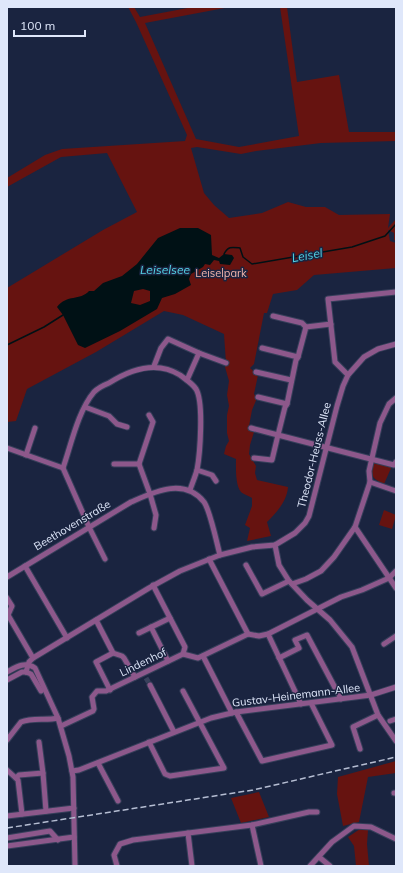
<svg xmlns="http://www.w3.org/2000/svg" width="403" height="873" viewBox="0 0 403 873" font-family="Mulish,sans-serif">
  <style>
    .green { fill: #661310 }
    .water { fill: #001115; fill-rule: evenodd }
    .lines { fill: none; stroke-linecap: round; stroke-linejoin: round }
    .stream { stroke: #001115; stroke-width: 1.5 }
    .minor-tunnel { stroke: #38415c; stroke-width: 5; stroke-dasharray: 5 2.5; stroke-linecap: butt }
    .minor-casing { stroke: #363f5a; stroke-width: 7 }
    .minor { stroke: #8d588b; stroke-width: 5 }
    .rail { stroke: #b5bdd2; stroke-width: 1.5; stroke-dasharray: 6 3; stroke-linecap: butt }
    .labels { text-anchor: middle; dominant-baseline: central; stroke-width: 3; stroke-linejoin: round; paint-order: stroke }
    .park-label { font-size: 11px; fill: #f4b4ab; stroke: #1a2440 }
    .street-label { font-size: 11px; fill: #dfe7fa; stroke: #1a2440 }
    .water-label { font-size: 12px; font-style: italic; fill: #53d4e6; stroke: #1a2440 }
  </style>
  <rect width="100%" height="100%" fill="#1a2440"/>
  <g class="green">
    <path d="M 128,7 L 134,7 L 140,17 L 193,7 L 230,7 L 145,23 L 196,139 L 239,147 L 299,136 L 280,7 L 287,7 L 297,82 L 339,75 L 349,132 L 396,132 L 396,141 L 321,143 L 256,151 L 241,154 L 197,147 L 191,148 L 204,193 L 214,205 L 229,218 L 262,213 L 288,202 L 306,207 L 325,207 L 339,215 L 390,214 L 388,228 L 396,219 L 396,241 L 394,240 L 394,233 L 388,230 L 390,241 L 396,243 L 396,268 L 314,275 L 297,290 L 273,294 L 267,313 L 264,313 L 254,364 L 250,368 L 258,375 L 254,394 L 257,398 L 252,410 L 249,426 L 254,432 L 250,445 L 249,454 L 256,466 L 255,473 L 257,480 L 288,487 C 287,501 277,512 267,522 L 271,536 L 247,541 L 250,528 L 245,525 L 252,506 L 252,498 C 249,496 243,494 241,492 C 235,485 236,467 236,459 L 224,454 L 226,446 L 229,441 L 227,433 L 227,415 L 229,406 L 227,395 L 229,381 L 225,367 L 226,363 L 224,334 L 183,315 L 164,311 L 96,352 L 27,389 L 16,421 L 7,422 L 7,288 L 103,230 L 137,212 L 107,153 L 61,157 L 7,187 L 7,178 L 45,155 L 62,149 L 185,141 L 187,135 L 136,22 Z"/>
    <path d="M 374,463 L 377,463 L 392,466 L 384,484 C 374,480 367,474 374,463 Z"/>
    <polygon points="384,510 396,515 392,529 379,525"/>
    <polygon points="396,761 396,773 368,777 359,822 343,826 337,794 338,777"/>
    <polygon points="259,792 269,817 241,823 231,798"/>
    <polygon points="360,829 368,830 367,844 369,866 356,866 354,846 348,837"/>
  </g>
  <path class="water" d="M 180,228 L 198,228 L 211,235 L 212,255 L 219,258 L 224,254 L 232,255 L 234,258 L 230,265 L 220,264 L 219,261 L 214,260 L 210,265 L 205,264 L 203,267 L 191,274 L 189,279 L 191,285 L 175,294 L 162,298 L 157,309 L 120,331 L 85,348 L 78,345 L 63,315 L 57,307 C 67,294 80,301 89,291 L 94,291 L 103,283 L 122,276 L 137,264 L 158,238 ZM 143,289 L 150,291 L 150,301 L 140,305 L 131,303 L 134,291 Z"/>
  <g class="lines">
    <g class="stream">
      <path d="M 224,254 C 228,246 232,247 240,248 L 243,257 L 252,264 L 352,247 L 385,236 L 396,224"/>
      <polyline points="7,345 44,327 63,315"/>
    </g>
    <polyline class="minor-tunnel" points="146,678 150,685"/>
    <g class="minor-casing">
      <g id="minor">
        <polyline points="273,316 302,323 306,327"/>
        <polyline points="331,324 306,327 298,357 296,360 287,404 285,407 278,435 394,465 396,462"/>
        <polyline points="262,348 298,357"/>
        <polyline points="199,353 226,363"/>
        <polyline points="154,366 161,348 168,339 199,353 187,380"/>
        <polyline points="256,372 291,380"/>
        <polyline points="348,375 335,362 328,299 396,292"/>
        <polyline points="258,397 287,404"/>
        <polyline points="85,407 109,416 117,424 127,427"/>
        <polyline points="149,415 153,422 139,464 150,494 156,515 154,528"/>
        <polyline points="251,428 278,435 272,460 254,458"/>
        <polyline points="7,448 63,468"/>
        <polyline points="26,455 35,428"/>
        <polyline points="114,464 139,464"/>
        <polyline points="197,470 212,475 216,481"/>
        <polyline points="370,482 396,491"/>
        <polyline points="355,527 396,588"/>
        <polyline points="275,545 279,565 289,581 307,600 330,620 352,647 378,715 396,741"/>
        <path d="M 105,559 L 89,527 L 63,468 C 71,445 78,411 94,392 C 98,388 104,385 109,383 C 131,369 156,360 180,375 C 185,379 192,383 196,389 C 204,402 200,454 197,470 C 195,477 192,484 190,490"/>
        <polyline points="209,559 248,634"/>
        <polyline points="246,565 262,594 289,581"/>
        <polyline points="25,566 67,638"/>
        <path d="M 7,577 L 131,502 C 154,492 184,477 204,502 C 210,510 217,544 220,555"/>
        <polyline points="292,584 306,579 321,571 334,557 355,527 370,482 369,471 380,423 389,404 396,398"/>
        <polyline points="153,585 185,647 183,654"/>
        <polyline points="7,598 12,606 8,615 33,658"/>
        <polyline points="96,620 113,653 122,656 124,658 135,677"/>
        <polyline points="151,627 168,661"/>
        <polyline points="139,633 170,618"/>
        <polyline points="268,634 301,704"/>
        <polyline points="384,644 396,636"/>
        <polyline points="203,656 232,713"/>
        <polyline points="279,658 299,648 295,640 307,635 341,699"/>
        <path d="M 7,672 C 16,667 25,661 35,668 L 58,718 L 69,756 L 73,777 L 75,866"/>
        <polyline points="26,672 29,662 33,658 149,588 180,571 220,555 252,547 275,545 295,533 305,523 309,516 337,406 343,386 348,375 364,357 378,349 396,344"/>
        <polyline points="26,672 31,674 41,691"/>
        <polyline points="7,680 22,672 26,672"/>
        <polyline points="150,685 174,732"/>
        <polyline points="110,690 96,662 113,653"/>
        <polyline points="236,712 262,761 332,745 311,703"/>
        <polyline points="390,721 396,719"/>
        <polyline points="61,726 93,711 94,709 92,697 97,691 106,691 183,654 198,658 248,634 259,636 268,634 341,597 362,590 389,578 396,571"/>
        <path d="M 7,740 L 21,722 C 33,717 46,721 58,718"/>
        <polyline points="149,742 165,774 170,776 224,768 183,691"/>
        <polyline points="360,749 353,727 378,715"/>
        <polyline points="98,763 118,801"/>
        <polyline points="7,770 18,780 22,814"/>
        <polyline points="72,771 79,770 211,718 236,712 371,695 396,687"/>
        <polyline points="43,773 46,811"/>
        <polyline points="16,778 19,775 43,773 39,742"/>
        <polyline points="394,793 396,793"/>
        <polyline points="7,816 74,808"/>
        <polyline points="252,825 261,866"/>
        <polyline points="188,833 192,866"/>
        <polyline points="7,838 50,831 58,840"/>
        <polyline points="7,846 74,837"/>
        <polyline points="319,857 330,866"/>
        <polyline points="117,866 114,855 120,844 133,840 252,825 309,812 317,812"/>
        <polyline points="310,866 332,842 354,826 371,827 396,839"/>
      </g>
    </g>
    <use href="#minor" class="minor"/>
    <polyline class="rail" points="7,828 253,790 396,757"/>
  </g>
  <g class="labels">
    <g class="park-label">
      <text x="221" y="273">Leiselpark</text>
    </g>
    <g class="street-label">
      <text transform="translate(314 455) rotate(-76)">Theodor-Heuss-Allee</text>
      <text transform="translate(72 525) rotate(-31)">Beethovenstraße</text>
      <text transform="translate(143 662) rotate(-26)">Lindenhof</text>
      <text transform="translate(296 695) rotate(-7)">Gustav-Heinemann-Allee</text>
    </g>
    <g class="water-label">
      <text transform="translate(307 255) rotate(-10)">Leisel</text>
      <text x="165" y="269">Leiselsee</text>
    </g>
  </g>
  <rect width="403" height="873" fill="none" stroke="#dfe7fa" stroke-width="16"/>
  <path d="M14 30v6h71v-6" fill="none" stroke="#dfe7fa" stroke-width="2"/>
  <text x="20" y="30" font-size="12" fill="#dfe7fa" stroke="#1a2440" stroke-width="3" paint-order="stroke">100 m</text>
</svg>
